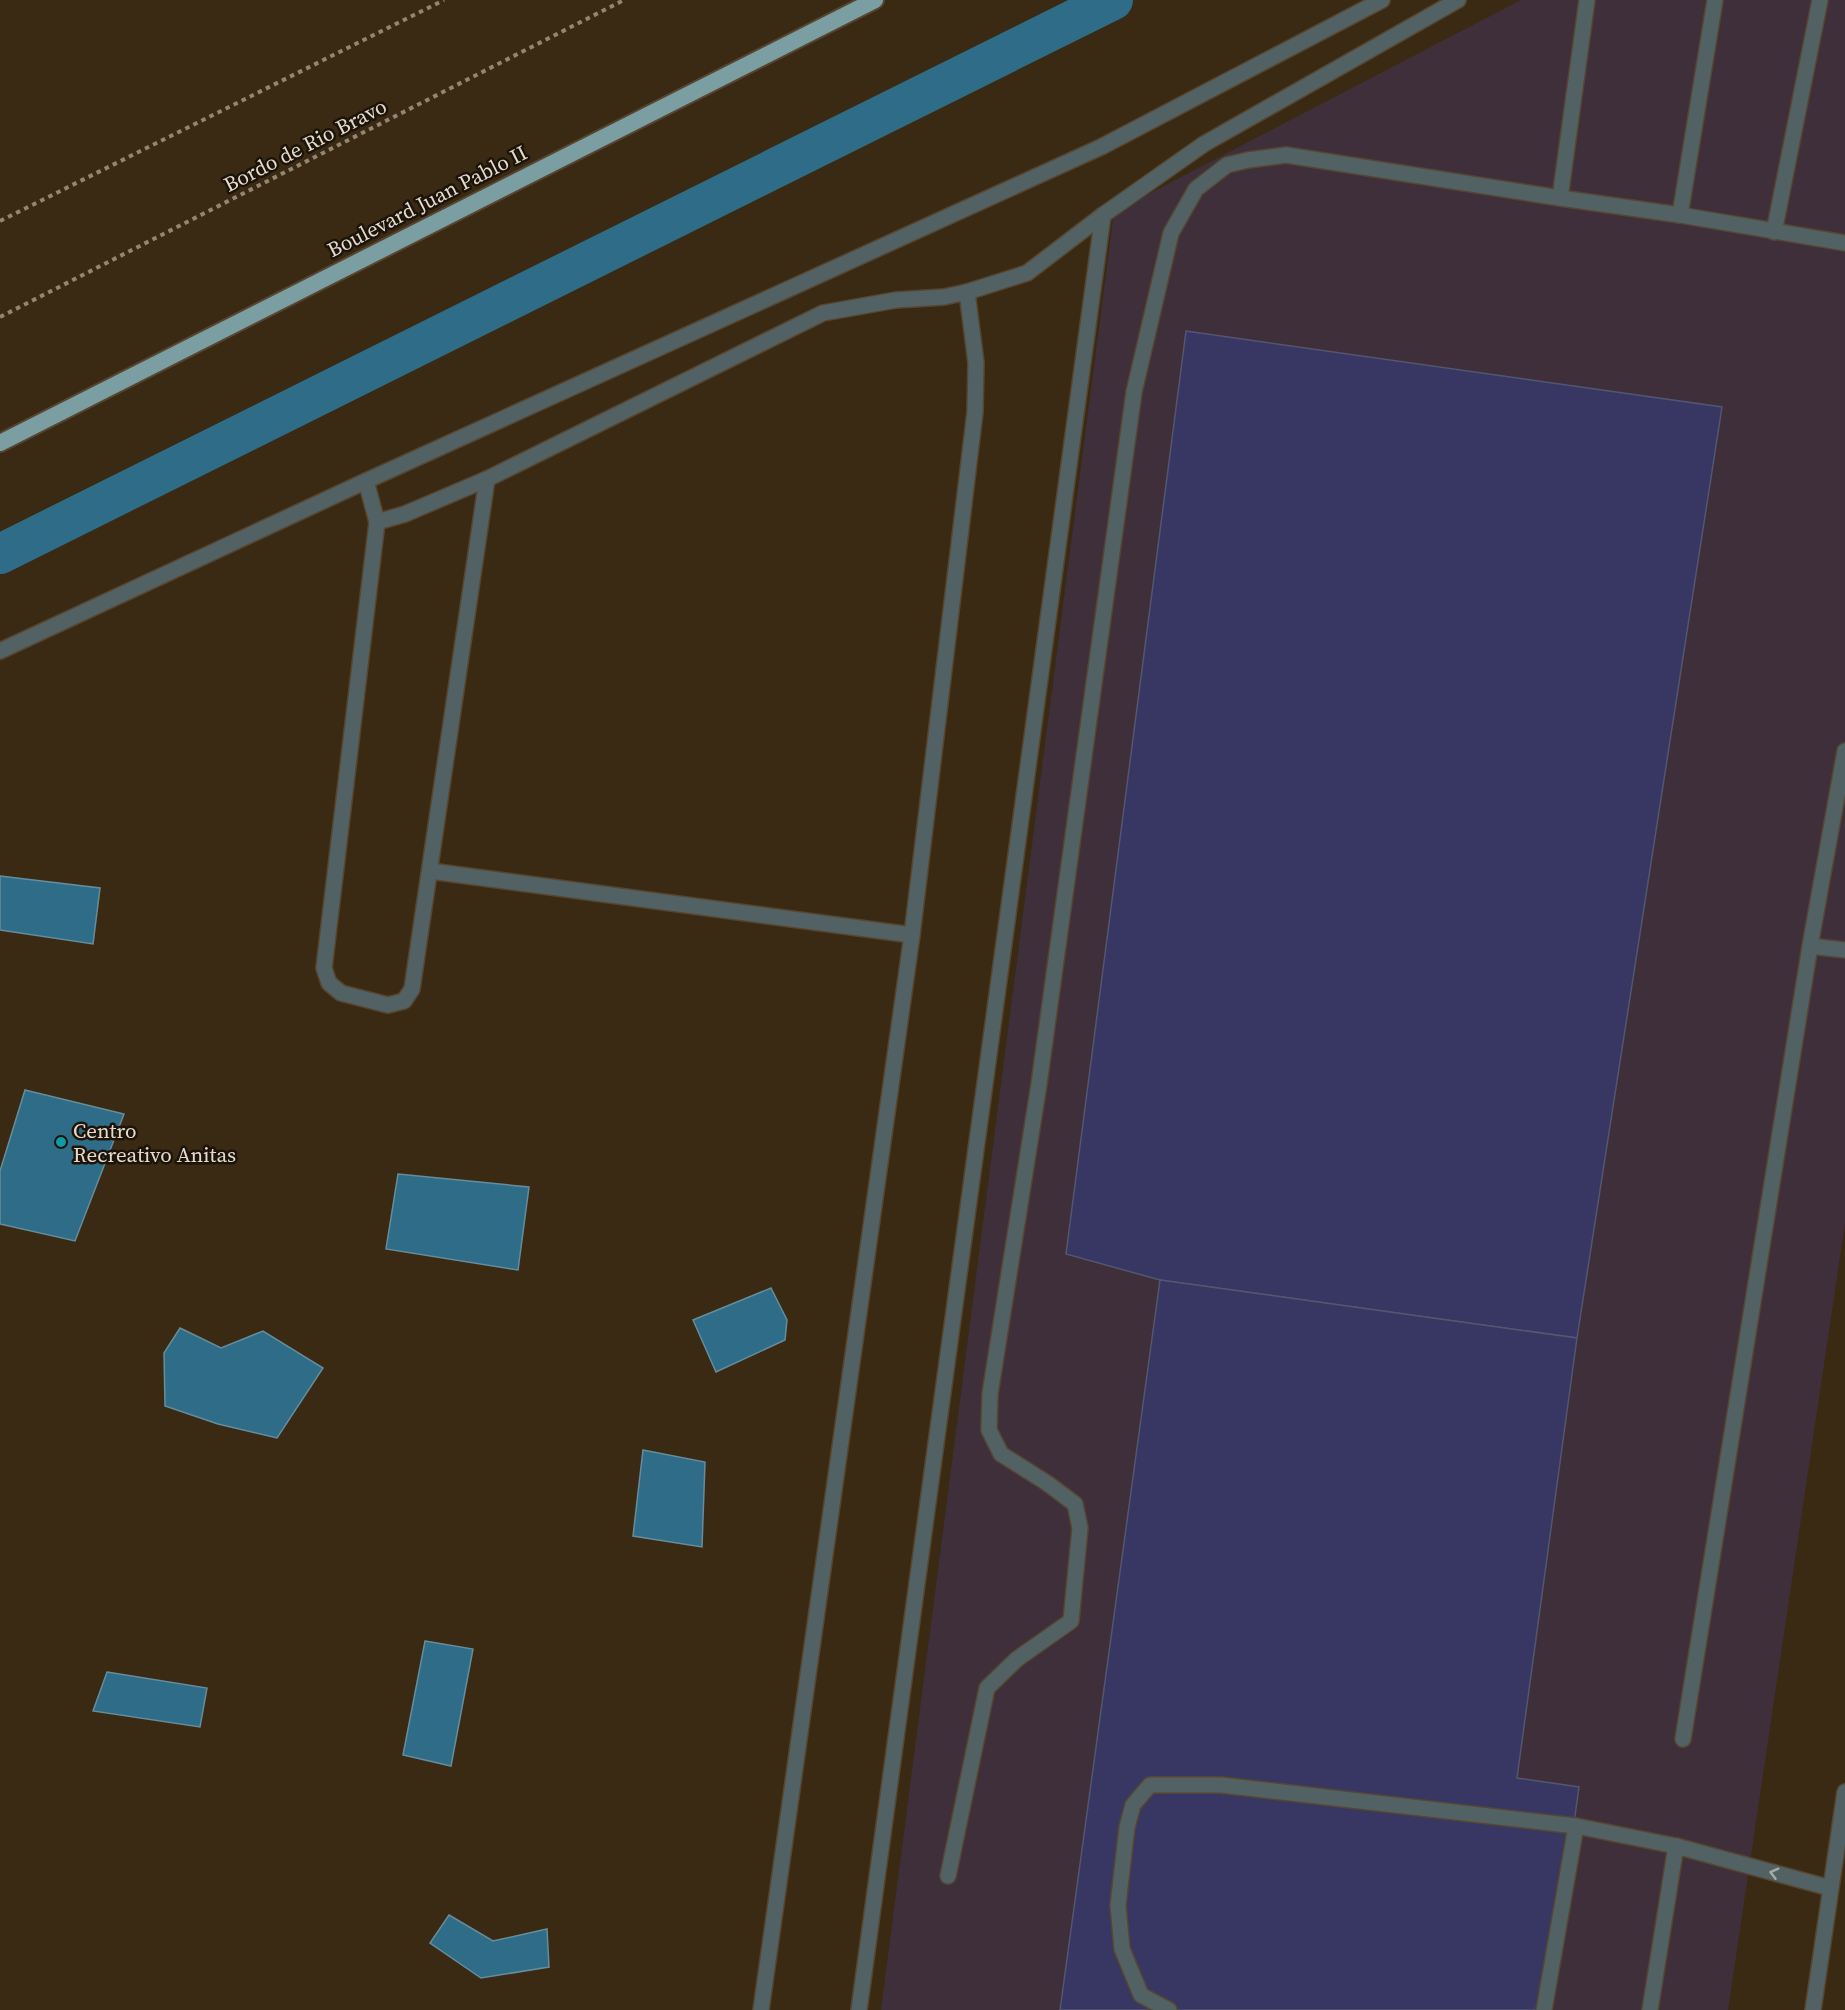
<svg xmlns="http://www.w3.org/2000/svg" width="1845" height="2010" viewBox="0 0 1845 2010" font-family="'Source Serif 4',serif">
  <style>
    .industrial { fill: #3f2f3b }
    .water { fill: #2e6c87; stroke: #658d9c; stroke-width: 1.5 }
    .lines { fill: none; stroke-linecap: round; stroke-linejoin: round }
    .canal { stroke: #2e6c87; stroke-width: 40 }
    .building { fill: #383763; stroke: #545570; stroke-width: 1.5 }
    .service-casing { stroke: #564631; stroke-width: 18 }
    .minor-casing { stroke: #564631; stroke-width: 18 }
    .trunk-casing { stroke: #564631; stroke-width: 20 }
    .path { stroke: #938573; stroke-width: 4; stroke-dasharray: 4.5 4.5; stroke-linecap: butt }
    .service { stroke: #526264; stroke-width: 15 }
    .minor { stroke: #526264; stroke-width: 15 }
    .trunk { stroke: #7a9ea2; stroke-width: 16 }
    .oneway { stroke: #aaaaa2 }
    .culture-dot { fill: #0f9aa8; stroke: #1c140a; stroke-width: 2 }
    .labels { text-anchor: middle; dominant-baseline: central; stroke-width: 5; stroke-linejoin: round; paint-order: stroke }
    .street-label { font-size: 21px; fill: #e5dacc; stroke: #1c140a }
    .poi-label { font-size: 21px; fill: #e5dacc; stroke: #1c140a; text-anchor: start }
  </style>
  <rect width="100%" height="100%" fill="#3b2a13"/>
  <polygon class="industrial" points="1521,0 1845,0 1845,1223 1728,2010 881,2010 1114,212"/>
  <g class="water">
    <polygon points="0,876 100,888 93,944 0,930"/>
    <polygon points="25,1090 124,1114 75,1241 0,1224 0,1171"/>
    <polygon points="398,1174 529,1187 518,1270 386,1249"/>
    <polygon points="771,1288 787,1320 785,1340 716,1372 693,1320"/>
    <polygon points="180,1328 221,1348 263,1331 323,1368 277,1438 218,1424 165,1406 164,1353"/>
    <polygon points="643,1450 705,1462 702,1547 633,1536"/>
    <polygon points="425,1641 473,1649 451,1766 403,1755"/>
    <polygon points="107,1672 207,1688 200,1727 93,1711"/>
    <polygon points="449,1915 493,1941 547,1929 549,1967 481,1978 430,1943"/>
  </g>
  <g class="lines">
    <polyline class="canal" points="0,554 1113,0"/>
  </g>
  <g class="building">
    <polygon points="1186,331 1722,407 1577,1338 1160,1280 1066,1254"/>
    <polygon points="1160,1280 1577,1338 1517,1778 1579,1787 1548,2010 1060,2010"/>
  </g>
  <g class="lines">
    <g class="service-casing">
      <g id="service">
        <polyline points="1560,198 1587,0"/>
        <polyline points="1680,215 1715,0"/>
        <polyline points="1774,232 1820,0"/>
        <polyline points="967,292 1027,273 1103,215 1204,144 1458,0"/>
        <polyline points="366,481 1101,147 1382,0"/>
        <polyline points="377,522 324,968 329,983 341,993 388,1005 404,1001 412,989 487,479"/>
        <polyline points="0,651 366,481 377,522 405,514 487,479 823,313 896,300 944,297 967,292 976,363 975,412 912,935 761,2010"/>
        <polyline points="430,871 912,935"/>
        <polyline points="1810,946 1845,950"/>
        <polyline points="1683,1739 1810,946 1845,751"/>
        <polyline points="948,1876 987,1688 1017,1659 1071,1621 1080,1528 1075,1504 1047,1483 1001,1454 989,1430 990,1394 1039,1084 1134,392 1171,233 1196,189 1227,165 1248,160 1286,155 1560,198 1680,215 1845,243"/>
        <polyline points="859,2010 1103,215"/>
        <polyline points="1169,2010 1141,1995 1122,1949 1118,1905 1127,1827 1133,1805 1150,1785 1221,1785 1576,1826 1676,1846 1830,1888"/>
        <polyline points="1544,2010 1576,1826"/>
        <polyline points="1650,2010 1676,1846"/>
      </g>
    </g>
    <g class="minor-casing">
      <polyline id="minor" points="1813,2010 1845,1792"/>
    </g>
    <g class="trunk-casing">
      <polyline id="trunk" points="0,443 875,0"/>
    </g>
    <g class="path">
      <polyline points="0,221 444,0"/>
      <polyline points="0,317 624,0"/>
    </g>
    <use href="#service" class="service"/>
    <use href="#minor" class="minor"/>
    <use href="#trunk" class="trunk"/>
  </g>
  <defs><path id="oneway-chevron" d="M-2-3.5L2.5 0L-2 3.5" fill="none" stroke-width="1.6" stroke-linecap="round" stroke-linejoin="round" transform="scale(1.5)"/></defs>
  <use class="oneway" href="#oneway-chevron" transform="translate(1774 1873) rotate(-165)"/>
  <circle class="culture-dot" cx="61" cy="1142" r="6"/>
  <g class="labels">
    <g class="street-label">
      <text transform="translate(305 145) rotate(-27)">Bordo de Rio Bravo</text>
      <text transform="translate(427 201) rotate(-27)">Boulevard Juan Pablo II</text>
    </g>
    <g class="poi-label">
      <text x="73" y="1130">Centro<tspan x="73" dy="24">Recreativo Anitas</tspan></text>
    </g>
  </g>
</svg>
